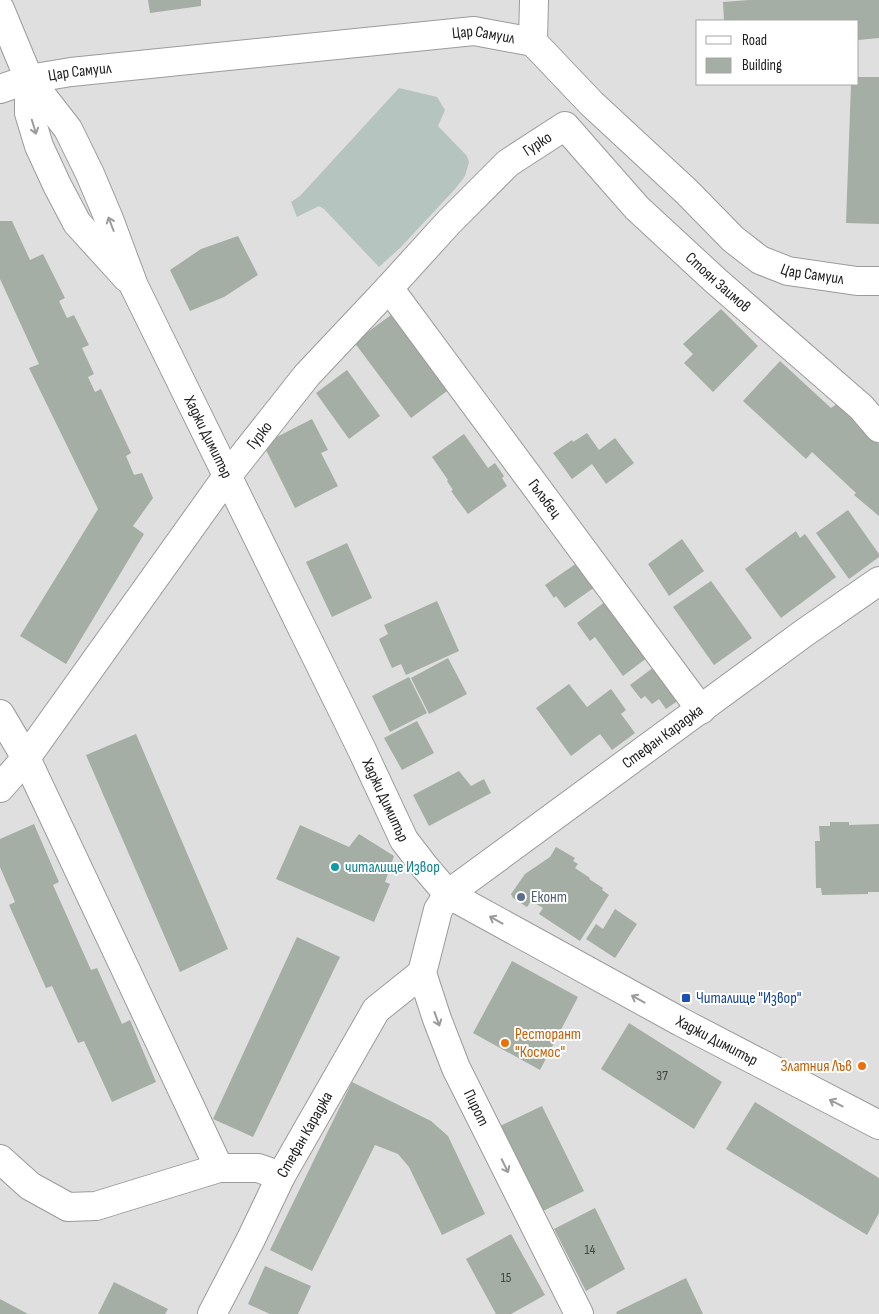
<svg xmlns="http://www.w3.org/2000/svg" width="879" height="1314" viewBox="0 0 879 1314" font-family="'Sofia Sans Condensed',sans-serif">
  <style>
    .residential { fill: #dedfde; fill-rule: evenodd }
    .construction { fill: #b5c4be }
    .building { fill: #a4aea5 }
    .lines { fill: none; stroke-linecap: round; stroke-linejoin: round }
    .minor-casing { stroke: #9b9b9b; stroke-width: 30 }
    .minor { stroke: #fff; stroke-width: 28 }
    .oneway { stroke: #9b9b9b }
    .culture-dot { fill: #0f9aa8; stroke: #fff; stroke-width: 2 }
    .service-dot { fill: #5c6f8a; stroke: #fff; stroke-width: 2 }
    .transit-dot { fill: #1a4fb4; stroke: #fff; stroke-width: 2 }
    .food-dot { fill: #e8710a; stroke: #fff; stroke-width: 2 }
    .labels { text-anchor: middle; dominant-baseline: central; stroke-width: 4; stroke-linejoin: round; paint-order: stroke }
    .number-label { font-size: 14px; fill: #424442 }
    .street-label { font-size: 16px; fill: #212121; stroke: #fff }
    .culture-label { font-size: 16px; fill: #0d838f; stroke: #fff; text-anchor: start }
    .service-label { font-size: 16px; fill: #4e5e75; stroke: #fff; text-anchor: start }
    .transit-label { font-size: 16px; fill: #164399; stroke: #fff; text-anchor: start }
    .food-label { font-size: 16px; fill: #c56008; stroke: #fff; text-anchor: start }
  </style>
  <rect width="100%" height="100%" fill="#e8f0eb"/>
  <path class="residential" d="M 0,0 L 879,0 L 879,1314 L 0,1314 ZM 698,21 L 858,21 L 858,84 L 698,84 Z"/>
  <polygon class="construction" points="399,88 437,97 445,110 438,126 467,156 469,162 465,176 455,189 401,247 379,267 324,209 319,206 297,217 291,202 300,196"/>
  <g class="building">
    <polygon points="148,0 201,0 201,6 150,13"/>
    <polygon points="749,0 879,0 879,38 858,40 858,21 724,21 723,2"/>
    <polygon points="858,77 879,77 879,224 846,223 851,84 858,84"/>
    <polygon points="0,221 12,221 30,260 43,254 65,298 59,301 67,318 74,315 89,345 82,348 94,374 88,377 95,392 101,389 131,453 126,456 134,475 142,473 153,498 133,526 144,534 66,664 20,636 98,509 29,368 39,364 0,279"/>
    <polygon points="238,236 258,275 224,297 190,311 170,270 201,249"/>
    <polygon points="721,309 758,346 713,392 684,363 693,354 683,344"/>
    <polygon points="391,315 447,391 411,418 354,342"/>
    <polygon points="780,361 831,408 838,403 879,444 879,516 854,495 856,493 812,452 806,459 743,401"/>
    <polygon points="347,370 380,416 349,439 316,393"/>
    <polygon points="312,419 328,450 321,453 338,486 295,508 263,444"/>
    <polygon points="587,433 599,450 615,438 634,463 606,484 592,464 572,479 553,453 572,440 573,442"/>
    <polygon points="464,434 488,468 495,463 504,476 502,478 507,486 468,514 451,491 453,490 447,481 448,480 432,457"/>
    <polygon points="848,510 879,554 879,557 849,579 816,533"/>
    <polygon points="796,531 800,538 805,534 836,577 781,618 745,569"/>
    <polygon points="682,539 704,571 669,596 648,564"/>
    <polygon points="347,543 372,598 332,617 306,562"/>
    <polygon points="577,563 595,587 565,608 556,596 554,598 545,585"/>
    <polygon points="711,581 752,638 714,665 673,607"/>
    <polygon points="610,598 652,654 623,676 595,637 590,641 577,623"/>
    <polygon points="437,601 459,651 406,675 401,664 392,668 379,639 388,634 384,625"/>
    <polygon points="448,658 467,694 429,714 411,678"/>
    <polygon points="658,664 683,697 666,709 659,699 652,704 645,696 641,699 630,685"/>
    <polygon points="409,677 427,713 390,732 372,696"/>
    <polygon points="569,684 587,707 611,689 626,710 621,714 635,733 612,750 600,734 571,756 536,708"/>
    <polygon points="417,721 434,753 402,770 384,738"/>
    <polygon points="136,734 228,949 180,972 86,755"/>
    <polygon points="459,771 471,786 484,779 491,793 429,826 413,795"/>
    <polygon points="830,822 849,822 849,825 879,824 879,892 868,892 868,894 822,895 821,888 816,888 815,841 820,841 819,826 830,826"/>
    <polygon points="34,824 59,882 53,885 91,970 97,968 122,1024 130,1020 156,1082 112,1102 84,1041 78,1043 52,986 46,988 9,905 15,902 0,867 0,839"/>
    <polygon points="300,825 349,847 359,834 394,856 385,882 390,884 374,922 276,879"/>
    <polygon points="556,847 575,858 573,861 578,864 575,868 590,878 589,879 603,888 602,890 609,895 580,941 539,914 543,908 531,901 527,907 513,898 511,894 525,874 550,857"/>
    <polygon points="615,909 637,924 615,958 586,939 596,924 603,929"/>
    <polygon points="297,937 340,957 253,1137 213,1119"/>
    <polygon points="512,961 578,997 540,1070 473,1033"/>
    <polygon points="629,1023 722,1082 694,1129 601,1069"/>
    <polygon points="352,1082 431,1121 448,1136 485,1214 442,1235 409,1167 398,1154 375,1145 312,1271 270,1250"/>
    <polygon points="755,1102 879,1178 879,1213 867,1235 726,1149"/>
    <polygon points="542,1106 584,1191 543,1211 500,1126"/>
    <polygon points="595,1208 625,1269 586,1291 554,1229"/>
    <polygon points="511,1234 545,1295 511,1314 496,1314 466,1259"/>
    <polygon points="265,1266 311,1286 298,1314 270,1314 248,1304"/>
    <polygon points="686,1278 703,1314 617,1314 616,1312"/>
    <polygon points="114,1282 168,1309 165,1314 98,1314"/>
    <polygon points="0,1299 28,1314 0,1314"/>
  </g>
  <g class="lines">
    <g class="minor-casing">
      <g id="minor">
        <path id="s1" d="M 0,9 L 29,79 L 68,129 L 90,174 L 109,219 L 134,286 L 362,750 L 404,840 L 424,866 L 448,894 L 681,1022 L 879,1125"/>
        <polyline points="533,42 534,0"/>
        <polyline points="29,79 29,113 39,146 57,185 77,223 127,278"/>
        <path id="s2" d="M 0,89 L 29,79 L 71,72 L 474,31 L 533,42 L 591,103 L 687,192 L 733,239 L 760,260 L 788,271 L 857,281 L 879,281"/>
        <path id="s3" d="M 389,288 L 701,710"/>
        <polyline points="0,714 26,758 219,1168"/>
        <path id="s4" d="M 0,788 L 26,758 L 228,475 L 307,375 L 389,288 L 449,222 L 508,163 L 565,126 L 637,208 L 716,281 L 861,407 L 879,428"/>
        <polyline points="0,1159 30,1186 68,1207 96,1206 219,1168 258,1168 281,1176"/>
        <path id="s5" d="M 212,1314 L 251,1239 L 281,1176 L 376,1010 L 422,973"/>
        <path id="s6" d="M 579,1314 L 456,1068 L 437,1019 L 422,973 L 438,910 L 448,894 L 804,633 L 879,581"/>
      </g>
    </g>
    <use href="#minor" class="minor"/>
  </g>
  <defs><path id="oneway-shaft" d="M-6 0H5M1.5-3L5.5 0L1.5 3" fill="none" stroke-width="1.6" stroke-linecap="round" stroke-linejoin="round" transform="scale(1.25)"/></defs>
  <g class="oneway">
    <use href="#oneway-shaft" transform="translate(34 127) rotate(73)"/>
    <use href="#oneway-shaft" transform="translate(111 224) rotate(-111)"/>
    <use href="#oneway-shaft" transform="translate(496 920) rotate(-151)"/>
    <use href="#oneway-shaft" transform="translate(638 999) rotate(-151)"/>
    <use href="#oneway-shaft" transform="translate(437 1019) rotate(70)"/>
    <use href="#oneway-shaft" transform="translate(836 1103) rotate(-153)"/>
    <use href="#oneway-shaft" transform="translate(505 1166) rotate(64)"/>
  </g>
  <circle class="culture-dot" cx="335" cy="867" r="5"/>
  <circle class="service-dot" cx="521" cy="897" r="5"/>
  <rect class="transit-dot" x="681" y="993" width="10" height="10" rx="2.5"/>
  <g class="food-dot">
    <circle cx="505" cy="1043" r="5"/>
    <circle cx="862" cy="1066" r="5"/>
  </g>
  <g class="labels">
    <g class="number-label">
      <text x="662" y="1075">37</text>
      <text x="590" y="1249">14</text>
      <text x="506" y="1277">15</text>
    </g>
    <g class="street-label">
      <text stroke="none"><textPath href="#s2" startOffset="488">Цар Самуил</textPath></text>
      <text stroke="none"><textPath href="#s2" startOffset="82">Цар Самуил</textPath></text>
      <text stroke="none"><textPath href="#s4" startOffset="842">Гурко</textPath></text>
      <text stroke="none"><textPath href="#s2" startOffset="908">Цар Самуил</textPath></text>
      <text stroke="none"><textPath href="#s4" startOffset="1094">Стоян Заимов</textPath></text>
      <text stroke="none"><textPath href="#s1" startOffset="478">Хаджи Димитър</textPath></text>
      <text stroke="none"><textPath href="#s4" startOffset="438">Гурко</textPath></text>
      <text stroke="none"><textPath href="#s3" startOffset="262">Гълъбец</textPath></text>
      <text stroke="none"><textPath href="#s6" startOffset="726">Стефан Караджа</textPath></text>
      <text stroke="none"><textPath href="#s1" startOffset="882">Хаджи Димитър</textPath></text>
      <text stroke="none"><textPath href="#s1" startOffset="1302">Хаджи Димитър</textPath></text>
      <text transform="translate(476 1108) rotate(64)">Пирот</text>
      <text stroke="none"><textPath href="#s5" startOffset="202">Стефан Караджа</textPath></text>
    </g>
    <g class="culture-label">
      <text x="345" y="867">читалище Извор</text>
    </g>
    <g class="service-label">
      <text x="531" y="897">Еконт</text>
    </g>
    <g class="transit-label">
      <text x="696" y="998">Читалище "Извор"</text>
    </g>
    <g class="food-label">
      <text x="515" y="1034">Ресторант<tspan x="515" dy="18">"Космос"</tspan></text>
      <text x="852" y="1066" text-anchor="end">Златния Лъв</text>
    </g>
  </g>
  <rect x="696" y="20" width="162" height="65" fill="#ffffff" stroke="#a6a6a6"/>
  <rect x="706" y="36" width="25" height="8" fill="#ffffff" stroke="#a6a6a6"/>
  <text x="742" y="45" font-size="15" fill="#212121">Road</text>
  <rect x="706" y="58" width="25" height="15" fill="#a4aea5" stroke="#a6a6a6"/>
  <text x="742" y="70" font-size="15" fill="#212121">Building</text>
</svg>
